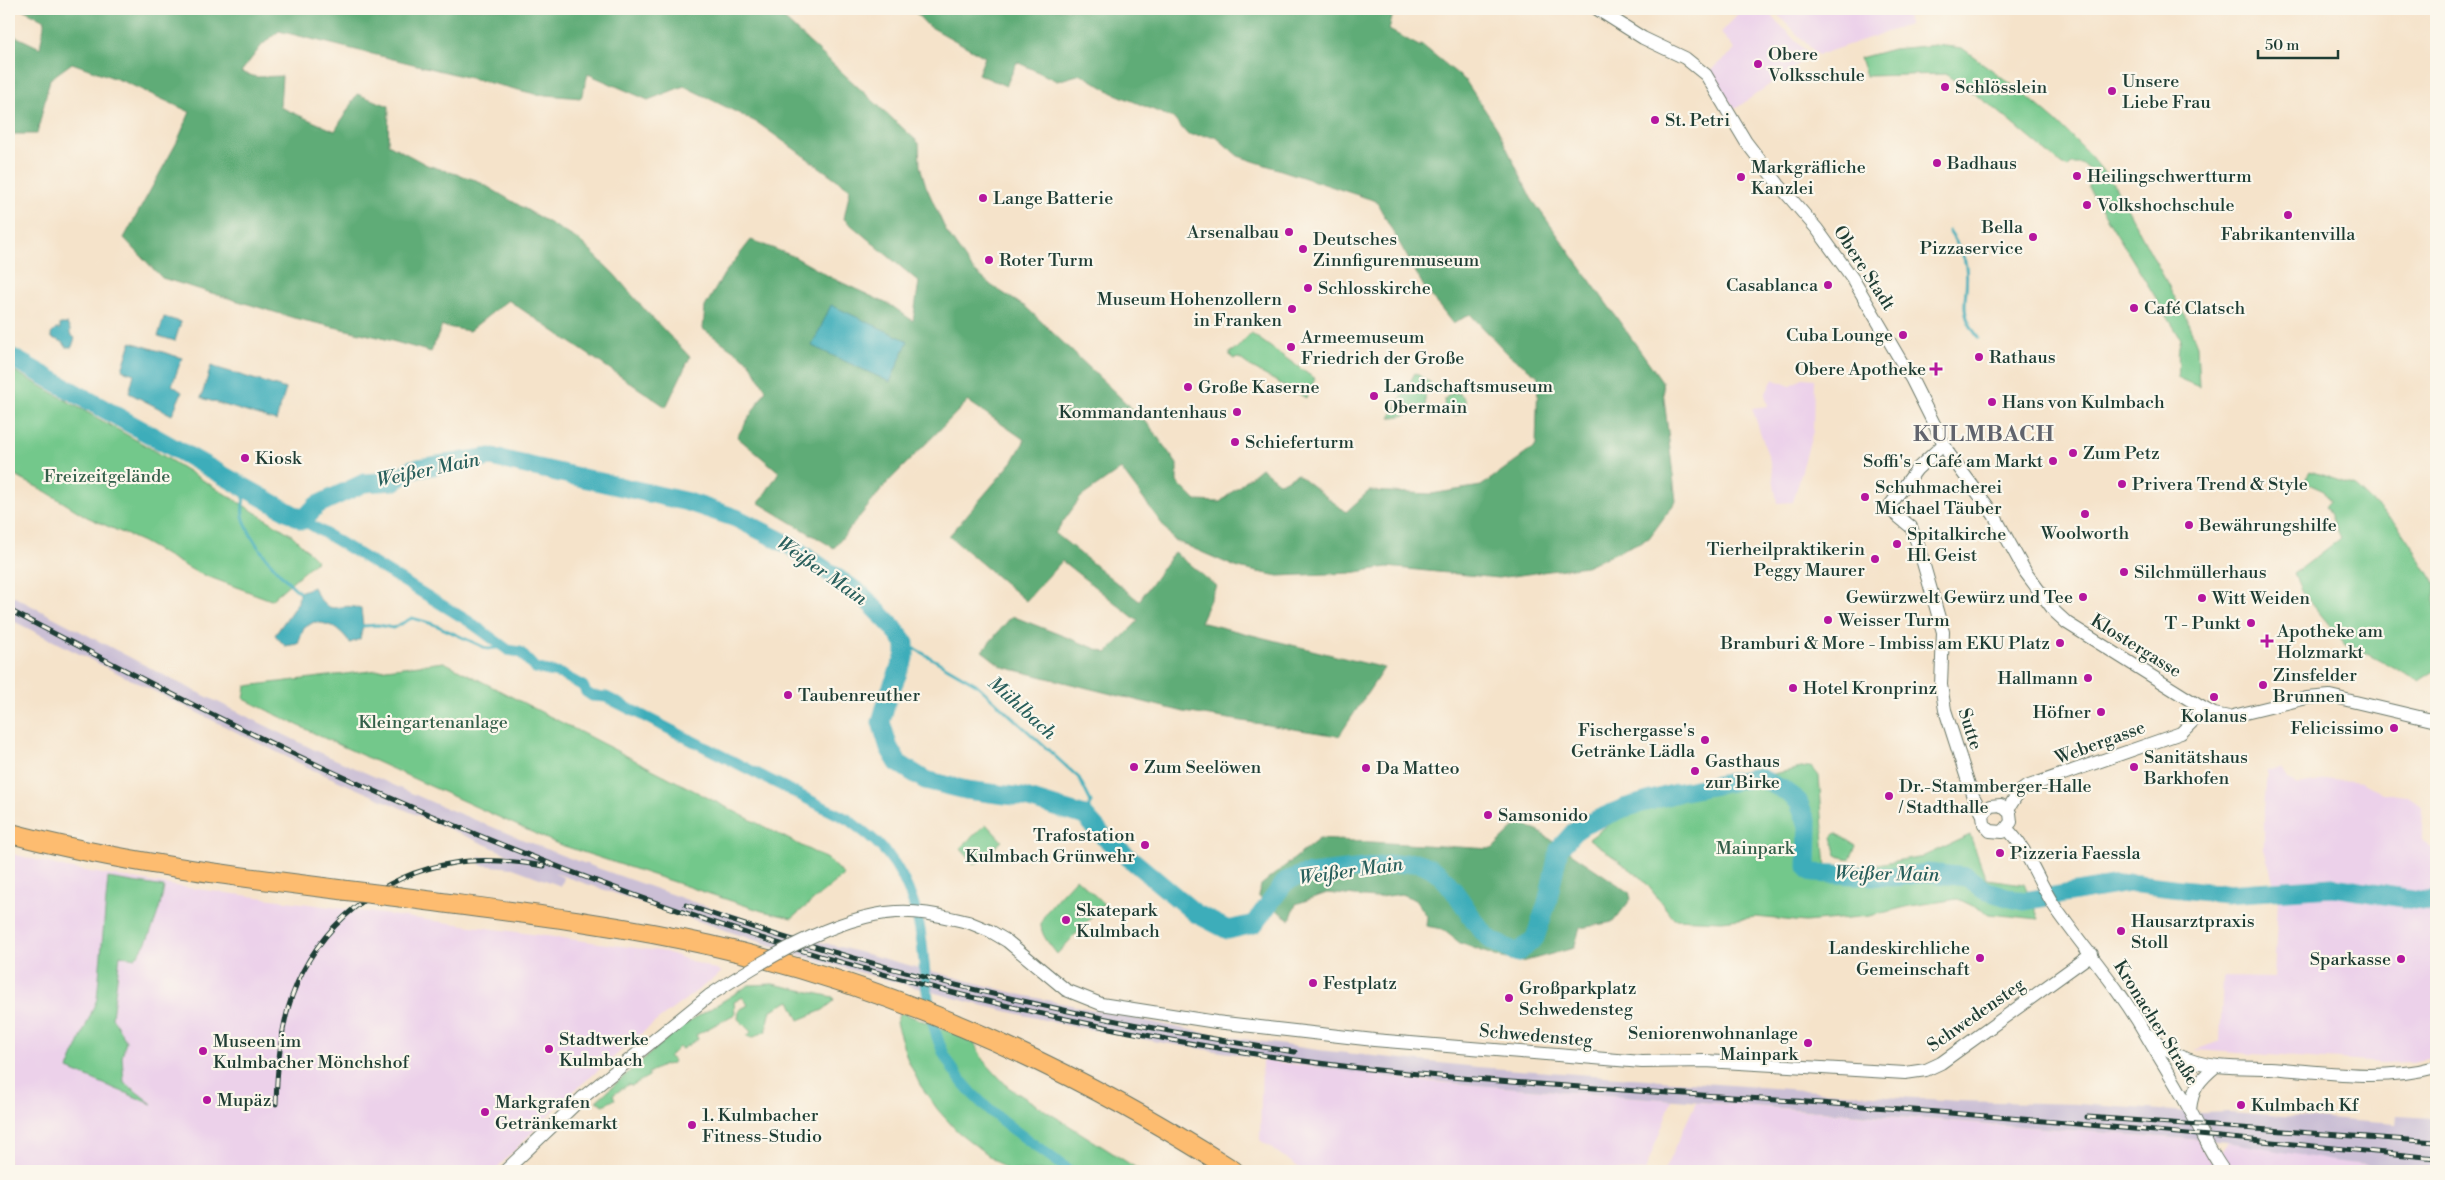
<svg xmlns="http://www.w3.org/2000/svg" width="2445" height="1180" viewBox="0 0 2445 1180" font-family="'Libre Bodoni',serif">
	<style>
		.built { fill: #ecd1ea }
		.industrial { fill: #cbbfd5 }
		.green { fill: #73c88b; stroke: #498260 }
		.forest { fill: #5eac77; stroke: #3e7456 }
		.water { fill: #3dadba; stroke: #2e7577 }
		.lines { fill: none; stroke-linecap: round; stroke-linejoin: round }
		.stream { stroke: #3dadba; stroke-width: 3 }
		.canal { stroke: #3dadba; stroke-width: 11 }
		.river { stroke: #3dadba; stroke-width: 19 }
		.minor-casing { stroke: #6a7768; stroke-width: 14 }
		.highway-casing { stroke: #6a7768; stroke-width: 21 }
		.minor { stroke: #fff; stroke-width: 12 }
		.highway { stroke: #fdbc6f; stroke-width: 19 }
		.rail-casing { stroke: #1f3d34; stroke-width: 5 }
		.rail { stroke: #fbf7ec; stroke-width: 3; stroke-dasharray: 9; stroke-linecap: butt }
		.minor-bridge-casing { stroke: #6a7768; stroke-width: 14; stroke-linecap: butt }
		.highway-bridge-casing { stroke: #6a7768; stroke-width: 21; stroke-linecap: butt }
		.minor-bridge { stroke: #fff; stroke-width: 12 }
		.highway-bridge { stroke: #fdbc6f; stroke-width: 19 }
		.poi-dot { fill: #b5179e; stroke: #fbf7ec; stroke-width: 2 }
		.labels { text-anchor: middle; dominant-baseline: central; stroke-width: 4.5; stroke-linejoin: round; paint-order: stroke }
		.poi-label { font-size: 18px; fill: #1f3d34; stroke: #fbf7ec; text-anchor: start }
		.street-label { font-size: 18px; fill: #1f3d34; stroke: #fbf7ec }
		.park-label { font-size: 18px; fill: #34604a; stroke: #fbf7ec }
		.water-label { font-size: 19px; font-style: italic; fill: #285f5c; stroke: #fbf7ec }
		.district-label { font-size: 22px; font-weight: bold; letter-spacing: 1px; fill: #61646d; stroke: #fbf7ec }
	</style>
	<rect width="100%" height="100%" fill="#fbf7ec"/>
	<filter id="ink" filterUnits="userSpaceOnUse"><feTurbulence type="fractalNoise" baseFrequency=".02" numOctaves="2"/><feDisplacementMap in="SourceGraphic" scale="10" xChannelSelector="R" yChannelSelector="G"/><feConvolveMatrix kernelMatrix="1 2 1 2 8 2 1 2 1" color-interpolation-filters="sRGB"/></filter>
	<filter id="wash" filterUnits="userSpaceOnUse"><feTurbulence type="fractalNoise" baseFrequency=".0096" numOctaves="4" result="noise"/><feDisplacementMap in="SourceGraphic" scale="20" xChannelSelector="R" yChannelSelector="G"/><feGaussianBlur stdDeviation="1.12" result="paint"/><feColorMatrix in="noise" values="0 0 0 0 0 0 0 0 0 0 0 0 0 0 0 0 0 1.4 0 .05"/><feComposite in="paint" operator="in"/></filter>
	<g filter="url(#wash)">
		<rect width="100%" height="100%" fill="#f5e3ca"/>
		<!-- built -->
		<g class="built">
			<polygon points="1742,9 1765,9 1810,56 1735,109 1709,72 1735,50 1721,33"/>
			<polygon points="1772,9 1907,9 1908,25 1818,55"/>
			<polygon points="1802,378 1814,379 1813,431 1793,502 1777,503 1771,464 1752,408 1768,406 1765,395 1773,379 1790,386"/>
			<polygon points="2282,769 2288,779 2297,785 2333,779 2362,782 2383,793 2407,796 2422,807 2422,839 2430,847 2436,848 2436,1057 2412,1062 2384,1063 2195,1050 2220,1041 2223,977 2274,978 2278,899 2264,849 2264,811 2267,770"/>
			<polygon points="9,853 67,868 182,887 666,952 722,972 654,1023 569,1095 494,1171 9,1171"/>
			<polygon points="1262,1060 1421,1081 1672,1100 1645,1171 1304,1171 1260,1140"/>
			<polygon points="1696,1102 2198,1140 2217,1171 1664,1171"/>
			<polygon points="2228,1142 2374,1167 2412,1171 2233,1171 2220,1153"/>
		</g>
		<!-- industrial -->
		<polygon class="industrial" points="9,594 177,682 319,752 436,804 561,855 693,902 821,942 1022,995 1210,1034 1318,1050 1477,1067 1957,1101 2078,1104 2203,1113 2229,1112 2396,1124 2397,1116 2436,1118 2436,1171 2412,1171 2333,1161 2228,1142 1476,1085 1371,1075 1164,1043 1066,1025 976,1004 815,960 554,873 564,878 561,886 513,868 480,865 480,857 514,857 311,769 9,619"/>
		<!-- green -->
		<g class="green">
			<path d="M1936 45 1962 48 2022 92 2058 123 2089 154 2115 186 2187 320 2197 345 2199 387 2178 378C2180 366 2176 351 2181 339L2088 187 2091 171 2081 164H2071L2068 168 2061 164 1993 107 1945 74 1866 76 1860 58 1893 49Z"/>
			<polygon points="1251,333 1315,379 1306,398 1254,369 1239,358 1234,359 1230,356 1230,352 1236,349"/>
			<polygon points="9,368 152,449 292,535 317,560 271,600 196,572 143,542 87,517 45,491 9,473"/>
			<polygon points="1415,373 1431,383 1425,396 1426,411 1390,418"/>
			<circle cx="1455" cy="404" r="11"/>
			<polygon points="2310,471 2355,486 2399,527 2410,543 2436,585 2436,670 2419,681 2362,651 2346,645 2302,592 2294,574 2341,538 2326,506 2330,501 2324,491 2304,482"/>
			<polygon points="444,662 827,859 844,875 792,918 762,911 558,844 322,737 244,699 246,686"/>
			<polygon points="1811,766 1819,776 1826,869 1860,867 1924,856 1970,835 1986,879 2024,884 2039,919 1990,914 1958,899 1910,906 1870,916 1805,922 1756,917 1722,921 1674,919 1642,878 1589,839 1622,815 1661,802 1711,787"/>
			<polygon points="986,824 1002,841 975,865 960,848"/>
			<polygon points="1836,833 1856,846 1850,859 1837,856 1832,837"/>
			<path d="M108 878 164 887C161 907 149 944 135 958L120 955 112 1017 126 1041 122 1057 124 1082 152 1104 68 1069 97 999Z"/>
			<path d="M1076 878 1104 904 1057 954C1051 946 1042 937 1041 926 1040 913 1068 888 1076 878Z"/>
			<polygon points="773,984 833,997 834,1001 823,1010 799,1020 790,1001 771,1010 766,1031 752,1038 747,1036 751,1032 738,1019 739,1010 748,1005 743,997 734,1002 735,1014 696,1035 698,1039 682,1049 679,1047 669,1057 674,1061 672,1064 664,1065 648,1073 649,1076 631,1086 629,1084 613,1095 615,1099 604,1105 596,1101 679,1028 749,985"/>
			<polygon points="900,1012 974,1041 983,1060 1008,1087 1141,1171 1008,1171 957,1131 938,1110 920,1085 907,1058 896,1023"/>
		</g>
		<!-- forest -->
		<g class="forest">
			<polygon points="22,9 773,9 919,143 920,166 926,186 946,231 972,269 992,286 1027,308 1149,425 1177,464 1177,482 1196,501 1220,502 1261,468 1280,483 1297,474 1346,512 1369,491 1431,494 1481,486 1536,446 1538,376 1509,355 1470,314 1453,324 1424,287 1376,201 1238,156 1215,136 1188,135 1173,118 1113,93 1081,74 1057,81 1017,62 1006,86 978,74 985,57 927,25 912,9 1394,9 1389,30 1421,47 1421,44 1465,80 1497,128 1531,198 1662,381 1676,501 1649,538 1586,566 1498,578 1387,567 1351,573 1278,576 1238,568 1174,540 1121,469 1081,497 1055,533 1139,601 1174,552 1216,586 1200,622 1384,668 1339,736 1184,712 1003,667 982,651 1012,616 1107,653 1138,621 1062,561 1026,601 949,536 1013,461 1025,440 968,401 887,483 834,548 759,503 779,472 737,437 766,390 749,361 703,329 705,307 724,274 751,240 793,256 832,278 892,306 913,321 919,282 844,219 850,189 758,123 684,86 648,100 588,74 581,98 535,94 279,31 262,45 241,72 256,77 282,76 280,107 335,131 357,94 389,106 388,144 427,165 476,180 580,241 614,274 645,310 690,357 666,407 508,300 469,331 442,326 431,352 378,337 294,318 162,278 124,238 177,142 190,112 125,82 72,63 50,79 37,134 9,134 9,33 40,48 45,20"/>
			<polygon points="1520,822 1541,833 1629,892 1631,899 1613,922 1580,928 1574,948 1522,962 1498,957 1460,943 1442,929 1426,926 1427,916 1416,900 1401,894 1374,898 1327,893 1296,904 1290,920 1258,896 1261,885 1319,839 1492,849"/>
		</g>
		<!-- water -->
		<g class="water">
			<polygon points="831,305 908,341 890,382 812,346"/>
			<polygon points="164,317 181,322 175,341 158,336"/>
			<polygon points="60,324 67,324 70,329 70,334 75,338 72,347 66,347 63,342 52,338 51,334 56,329 60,329"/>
			<polygon points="131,342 182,358 172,385 182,392 172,415 129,393 134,374 122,370"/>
			<polygon points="211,366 286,389 276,421 201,398"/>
			<path d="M313 587C331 623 337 599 361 609L363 626 360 639 350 643C340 628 331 624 314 622L304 628 298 644 285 646 275 635 298 602 299 592Z"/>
		</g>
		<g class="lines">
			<!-- stream -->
			<g class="stream">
				<path d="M1949 231C1956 242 1964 253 1966 266 1970 298 1955 307 1978 337"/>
				<path d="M245 488C245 496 241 508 243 516 251 545 277 572 299 592"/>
				<polyline points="363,626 378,625 393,628 412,618 433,624 488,649 504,647"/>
				<polyline points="905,643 976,684 1079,778 1091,802 1085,816"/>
			</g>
			<!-- canal -->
			<path class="canal" d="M303 520 470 622 508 650 520 652 535 668 561 674 583 686 586 692 592 696 606 697 849 820C858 828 869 835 878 844 904 868 918 909 922 943 926 980 927 1019 944 1054 971 1107 1025 1136 1070 1171"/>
			<!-- river -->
			<path class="river" d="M9 356 303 520 317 505 364 483 395 481 412 469 491 457 688 502 736 518 789 545 862 595 892 626 905 643V656L889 694 881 722 889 748 898 763 925 780 966 790 1022 797 1085 816 1103 836 1195 913 1228 930 1254 924 1286 881 1302 875 1416 862C1451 869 1465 916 1490 939 1497 945 1510 949 1518 953L1535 938 1547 903 1559 849 1574 832 1584 825 1624 808 1680 792 1758 777 1782 789 1798 801 1808 825 1807 867 1813 873 1895 877 1927 873 1967 877 1984 890 2010 898 2024 901 2129 883 2225 894 2333 887 2430 902 2436 899"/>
		</g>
	</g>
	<g filter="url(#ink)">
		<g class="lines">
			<!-- minor casing -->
			<g class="minor-casing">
				<g id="minor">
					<polyline points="1597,9 1643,38 1685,58 1706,75 1746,142 1779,185 1817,229 1853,279 1912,380 1949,454 1994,515 2026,573 2055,612 2067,623 2201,707 2214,714 2229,717 2307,698 2330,696 2436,721"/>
					<polyline points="1944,444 1917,469 1888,508 1911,527 1918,545 1943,632 1941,685 1945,710 1972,794 1983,815 1984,824 1990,831 2003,832 2011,822 2010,813 2001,805 1990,806 1983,815"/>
					<polyline points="2008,809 2018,793 2026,787 2181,733 2195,719 2201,707"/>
					<path d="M2007 829C2029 850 2039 885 2057 910 2086 951 2120 989 2145 1033 2160 1059 2177 1085 2191 1112 2202 1132 2210 1153 2224 1171"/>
					<polyline points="968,922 990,931 1007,941 1066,990 1101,1004 1216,1022 1374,1040 1642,1062 1705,1061 1905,1073 1926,1070 1941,1063 2092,954"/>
					<path d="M2149 1035C2160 1045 2173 1055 2187 1059 2214 1069 2242 1067 2270 1068 2326 1072 2381 1082 2436 1067"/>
					<path d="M2190 1110C2192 1089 2199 1080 2216 1066"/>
					<polyline points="505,1171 582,1098 710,995"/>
				</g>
			</g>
			<!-- highway casing -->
			<g class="highway-casing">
				<g id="highway">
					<path d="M9 833C118 862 231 876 343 890"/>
					<path d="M400 897C503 911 607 922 709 945 896 987 1073 1068 1234 1171"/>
				</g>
			</g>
			<!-- minor -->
			<use href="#minor" class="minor"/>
			<!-- highway -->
			<use href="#highway" class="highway"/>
			<!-- rail casing -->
			<g class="rail-casing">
				<g id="rail">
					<path d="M9 610C121 668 233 727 348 779 578 883 819 966 1066 1019 1169 1041 1273 1059 1378 1070 1521 1085 1664 1092 1807 1102 2017 1117 2227 1137 2436 1158"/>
					<path d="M686 905C883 974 1089 1021 1295 1052"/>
					<path d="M276 1104C277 1068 280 1030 292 996 317 926 381 874 454 863 484 858 514 861 544 866"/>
					<polyline points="2087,1117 2436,1142"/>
				</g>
			</g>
			<!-- rail -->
			<use href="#rail" class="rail"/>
			<!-- minor-bridge casing -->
			<g class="minor-bridge-casing">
				<path id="minor-bridge" d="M710 995C760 962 835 916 896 912 920 910 945 917 968 922"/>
			</g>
			<!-- highway-bridge casing -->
			<g class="highway-bridge-casing">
				<polyline id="highway-bridge" points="343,890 400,897"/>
			</g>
			<!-- minor-bridge -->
			<use href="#minor-bridge" class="minor-bridge"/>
			<!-- highway-bridge -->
			<use href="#highway-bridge" class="highway-bridge"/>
		</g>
	</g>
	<!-- markers -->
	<g class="poi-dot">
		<circle cx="1758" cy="64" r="5"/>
		<circle cx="1945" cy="87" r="5"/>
		<circle cx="2112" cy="91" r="5"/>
		<circle cx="1655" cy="120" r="5"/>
		<circle cx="1937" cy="163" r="5"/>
		<circle cx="2077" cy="176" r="5"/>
		<circle cx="1741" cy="177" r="5"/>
		<circle cx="983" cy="198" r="5"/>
		<circle cx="2087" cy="205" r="5"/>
		<circle cx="2288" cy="215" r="5"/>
		<circle cx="1289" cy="232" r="5"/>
		<circle cx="2033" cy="237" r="5"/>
		<circle cx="1303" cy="249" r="5"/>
		<circle cx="989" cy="260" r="5"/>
		<circle cx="1828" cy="285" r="5"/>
		<circle cx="1308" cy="288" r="5"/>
		<circle cx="2134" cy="308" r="5"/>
		<circle cx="1292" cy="309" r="5"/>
		<circle cx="1903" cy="335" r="5"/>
		<circle cx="1291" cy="347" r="5"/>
		<circle cx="1979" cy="357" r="5"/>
		<path d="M1933.5 361.5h5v5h5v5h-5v5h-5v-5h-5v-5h5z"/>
		<circle cx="1188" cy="387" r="5"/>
		<circle cx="1374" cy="396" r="5"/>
		<circle cx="1992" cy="402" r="5"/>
		<circle cx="1237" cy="412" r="5"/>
		<circle cx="1235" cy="442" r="5"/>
		<circle cx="2073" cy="453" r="5"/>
		<circle cx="245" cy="458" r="5"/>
		<circle cx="2053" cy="461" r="5"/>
		<circle cx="2122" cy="484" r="5"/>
		<circle cx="1865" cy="497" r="5"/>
		<circle cx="2085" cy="514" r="5"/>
		<circle cx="2189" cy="525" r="5"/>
		<circle cx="1897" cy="544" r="5"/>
		<circle cx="1875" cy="559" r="5"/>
		<circle cx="2124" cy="572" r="5"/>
		<circle cx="2083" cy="597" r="5"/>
		<circle cx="2202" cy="598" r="5"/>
		<circle cx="1828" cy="620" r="5"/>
		<circle cx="2251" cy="623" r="5"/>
		<path d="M2264.5 633.5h5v5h5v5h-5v5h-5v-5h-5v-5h5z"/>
		<circle cx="2060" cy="643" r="5"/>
		<circle cx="2088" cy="678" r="5"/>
		<circle cx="2263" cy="685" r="5"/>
		<circle cx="1793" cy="688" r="5"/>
		<circle cx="788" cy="695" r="5"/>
		<circle cx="2214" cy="697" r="5"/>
		<circle cx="2101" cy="712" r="5"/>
		<circle cx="2394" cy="728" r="5"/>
		<circle cx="1705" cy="740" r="5"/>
		<circle cx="1134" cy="767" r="5"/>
		<circle cx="2134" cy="767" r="5"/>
		<circle cx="1366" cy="768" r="5"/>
		<circle cx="1695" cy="771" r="5"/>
		<circle cx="1889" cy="796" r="5"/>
		<circle cx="1488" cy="815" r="5"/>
		<circle cx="1145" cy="845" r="5"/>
		<circle cx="2000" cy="853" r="5"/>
		<circle cx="1066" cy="920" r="5"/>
		<circle cx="2121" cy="931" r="5"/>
		<circle cx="1980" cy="958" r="5"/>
		<circle cx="2401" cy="959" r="5"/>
		<circle cx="1313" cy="983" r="5"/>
		<circle cx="1509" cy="998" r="5"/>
		<circle cx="1808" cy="1043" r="5"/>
		<circle cx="549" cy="1049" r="5"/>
		<circle cx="203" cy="1051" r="5"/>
		<circle cx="207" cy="1100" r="5"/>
		<circle cx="2241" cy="1105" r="5"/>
		<circle cx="485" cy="1112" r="5"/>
		<circle cx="692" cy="1125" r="5"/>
	</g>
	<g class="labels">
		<!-- poi labels -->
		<g class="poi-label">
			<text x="1768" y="54">Obere<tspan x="1768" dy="21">Volksschule</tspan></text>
			<text x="2122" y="81">Unsere<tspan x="2122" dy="21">Liebe Frau</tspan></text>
			<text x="1955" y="87">Schlösslein</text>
			<text x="1665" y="120">St. Petri</text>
			<text x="1947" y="163">Badhaus</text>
			<text x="1751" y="167">Markgräfliche<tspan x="1751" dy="21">Kanzlei</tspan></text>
			<text x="2087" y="176">Heilingschwertturm</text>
			<text x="993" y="198">Lange Batterie</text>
			<text x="2097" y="205">Volkshochschule</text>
			<text x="2023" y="227" text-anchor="end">Bella<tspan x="2023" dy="21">Pizzaservice</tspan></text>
			<text x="1279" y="232" text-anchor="end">Arsenalbau</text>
			<text x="2288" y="234" text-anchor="middle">Fabrikantenvilla</text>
			<text x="1313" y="239">Deutsches<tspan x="1313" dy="21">Zinnfigurenmuseum</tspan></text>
			<text x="999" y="260">Roter Turm</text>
			<text x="1818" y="285" text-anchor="end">Casablanca</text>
			<text x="1318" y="288">Schlosskirche</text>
			<text x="1282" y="299" text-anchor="end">Museum Hohenzollern<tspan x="1282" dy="21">in Franken</tspan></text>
			<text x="2144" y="308">Café Clatsch</text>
			<text x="1893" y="335" text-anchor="end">Cuba Lounge</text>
			<text x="1301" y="337">Armeemuseum<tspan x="1301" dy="21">Friedrich der Große</tspan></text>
			<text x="1989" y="357">Rathaus</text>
			<text x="1926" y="369" text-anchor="end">Obere Apotheke</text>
			<text x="1384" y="386">Landschaftsmuseum<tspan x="1384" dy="21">Obermain</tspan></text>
			<text x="1198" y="387">Große Kaserne</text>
			<text x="2002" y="402">Hans von Kulmbach</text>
			<text x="1227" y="412" text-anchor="end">Kommandantenhaus</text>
			<text x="1245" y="442">Schieferturm</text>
			<text x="2083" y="453">Zum Petz</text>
			<text x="255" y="458">Kiosk</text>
			<text x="2043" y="461" text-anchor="end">Soffi's - Café am Markt</text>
			<text x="2132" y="484">Privera Trend &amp; Style</text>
			<text x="1875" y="487">Schuhmacherei<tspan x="1875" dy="21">Michael Täuber</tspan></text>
			<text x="2199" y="525">Bewährungshilfe</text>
			<text x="2085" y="533" text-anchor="middle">Woolworth</text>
			<text x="1907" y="534">Spitalkirche<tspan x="1907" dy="21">Hl. Geist</tspan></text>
			<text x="1865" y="549" text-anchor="end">Tierheilpraktikerin<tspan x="1865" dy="21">Peggy Maurer</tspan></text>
			<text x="2134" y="572">Silchmüllerhaus</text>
			<text x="2073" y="597" text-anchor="end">Gewürzwelt Gewürz und Tee</text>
			<text x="2212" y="598">Witt Weiden</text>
			<text x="1838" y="620">Weisser Turm</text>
			<text x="2241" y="623" text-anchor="end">T - Punkt</text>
			<text x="2277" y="631">Apotheke am<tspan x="2277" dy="21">Holzmarkt</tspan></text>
			<text x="2050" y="643" text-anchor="end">Bramburi &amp; More - Imbiss am EKU Platz</text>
			<text x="2273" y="675">Zinsfelder<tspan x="2273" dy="21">Brunnen</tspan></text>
			<text x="2078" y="678" text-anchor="end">Hallmann</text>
			<text x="1803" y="688">Hotel Kronprinz</text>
			<text x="798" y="695">Taubenreuther</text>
			<text x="2091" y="712" text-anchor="end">Höfner</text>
			<text x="2214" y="716" text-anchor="middle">Kolanus</text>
			<text x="2384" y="728" text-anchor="end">Felicissimo</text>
			<text x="1695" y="730" text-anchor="end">Fischergasse's<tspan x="1695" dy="21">Getränke Lädla</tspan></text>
			<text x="2144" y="757">Sanitätshaus<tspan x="2144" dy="21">Barkhofen</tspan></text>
			<text x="1705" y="761">Gasthaus<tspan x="1705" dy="21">zur Birke</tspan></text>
			<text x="1144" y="767">Zum Seelöwen</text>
			<text x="1376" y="768">Da Matteo</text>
			<text x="1899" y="786">Dr.-Stammberger-Halle<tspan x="1899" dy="21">/ Stadthalle</tspan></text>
			<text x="1498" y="815">Samsonido</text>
			<text x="1135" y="835" text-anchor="end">Trafostation<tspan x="1135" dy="21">Kulmbach Grünwehr</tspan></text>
			<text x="2010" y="853">Pizzeria Faessla</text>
			<text x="1076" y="910">Skatepark<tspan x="1076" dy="21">Kulmbach</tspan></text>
			<text x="2131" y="921">Hausarztpraxis<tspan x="2131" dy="21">Stoll</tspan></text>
			<text x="1970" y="948" text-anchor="end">Landeskirchliche<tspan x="1970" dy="21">Gemeinschaft</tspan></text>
			<text x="2391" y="959" text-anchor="end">Sparkasse</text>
			<text x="1323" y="983">Festplatz</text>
			<text x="1519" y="988">Großparkplatz<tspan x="1519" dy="21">Schwedensteg</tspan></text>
			<text x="1798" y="1033" text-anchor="end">Seniorenwohnanlage<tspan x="1798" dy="21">Mainpark</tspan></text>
			<text x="559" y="1039">Stadtwerke<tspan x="559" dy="21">Kulmbach</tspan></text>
			<text x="213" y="1041">Museen im<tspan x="213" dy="21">Kulmbacher Mönchshof</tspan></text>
			<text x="217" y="1100">Mupäz</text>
			<text x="495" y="1102">Markgrafen<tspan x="495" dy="21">Getränkemarkt</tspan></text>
			<text x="2251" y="1105">Kulmbach Kf</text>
			<text x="702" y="1115">1. Kulmbacher<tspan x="702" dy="21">Fitness-Studio</tspan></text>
		</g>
		<!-- street labels -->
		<g class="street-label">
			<text transform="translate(1864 268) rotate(57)">Obere Stadt</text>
			<text transform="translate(2136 646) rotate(32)">Klostergasse</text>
			<text transform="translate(1970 729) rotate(72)">Sutte</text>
			<text transform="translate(2100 743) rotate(-20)">Webergasse</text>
			<text transform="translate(1976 1015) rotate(-35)">Schwedensteg</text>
			<text transform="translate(2156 1023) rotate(58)">Kronacher Straße</text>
			<text transform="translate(1536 1036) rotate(5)">Schwedensteg</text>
		</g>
		<!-- park labels -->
		<g class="park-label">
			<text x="107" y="476">Freizeitgelände</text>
			<text x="433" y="722">Kleingartenanlage</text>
			<text x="1755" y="848">Mainpark</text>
		</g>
		<!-- water labels -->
		<g class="water-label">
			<text transform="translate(428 470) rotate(-12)">Weißer Main</text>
			<text transform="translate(822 571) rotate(35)">Weißer Main</text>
			<text transform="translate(1022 708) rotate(42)">Mühlbach</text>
			<text transform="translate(1351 871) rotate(-8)">Weißer Main</text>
			<text transform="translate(1887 874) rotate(1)">Weißer Main</text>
		</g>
		<!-- district labels -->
		<g class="district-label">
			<text x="1984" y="434">KULMBACH</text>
		</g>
	</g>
	<!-- margin -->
	<rect width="2445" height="1180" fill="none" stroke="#fbf7ec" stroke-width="30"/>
	<!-- scale -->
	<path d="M2258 50v8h80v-8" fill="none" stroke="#1f3d34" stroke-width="2.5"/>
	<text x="2265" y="50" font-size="15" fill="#1f3d34" stroke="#fbf7ec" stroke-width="4" paint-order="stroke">50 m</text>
</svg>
